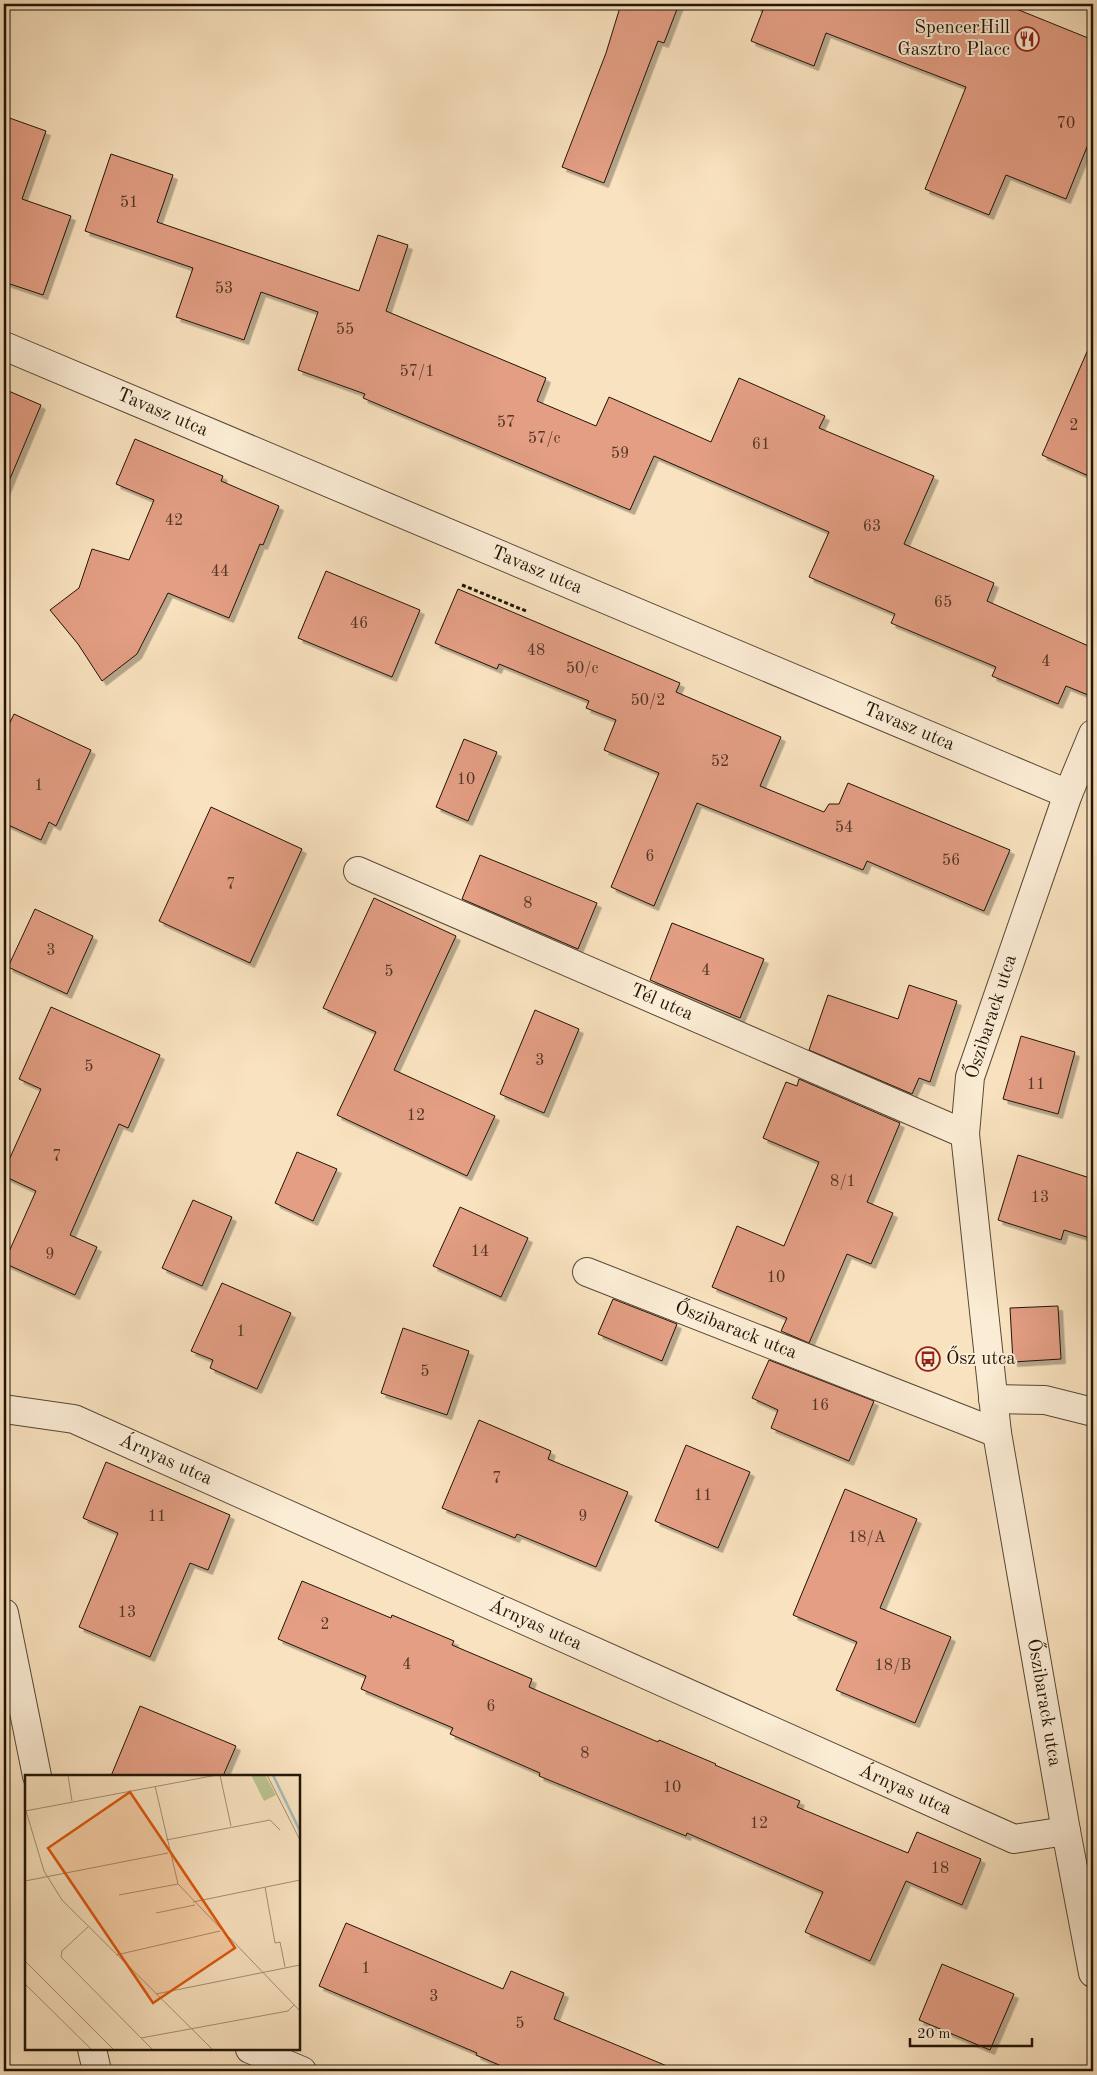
<svg xmlns="http://www.w3.org/2000/svg" width="1097" height="2075" viewBox="0 0 1097 2075" font-family="'Old Standard TT',serif">
	<style>
		.building { fill: #e39e84; stroke: #211406; filter: url(#shadow) }
		.lines { fill: none; stroke-linecap: round; stroke-linejoin: round }
		.minor-casing { stroke: #574834; stroke-width: 30 }
		.path { stroke: #211406; stroke-width: 3; stroke-dasharray: 4 2.5; stroke-linecap: butt }
		.minor { stroke: #fbecd5; stroke-width: 28 }
		.labels { text-anchor: middle; dominant-baseline: central; stroke-width: 4; stroke-linejoin: round; paint-order: stroke }
		.number-label { font-size: 16px; fill: #523626 }
		.poi-label { font-size: 19px; fill: #211406; stroke: #fbecd5; text-anchor: end }
		.street-label { font-size: 19px; fill: #211406; stroke: #fbecd5 }
		.inset-river { fill: none; stroke: #a0bcba; stroke-width: 2.5 }
		.inset-road { fill: none; stroke: #a39075; stroke-width: 1 }
		.view { fill: #de560c; fill-opacity: 0.15; stroke: #de560c; stroke-width: 2.5 }
		.inset-edge { fill: none; stroke: #211406; stroke-width: 2.5 }
	</style>
	<defs>
		<filter id="shadow"><feDropShadow dx="4.5" dy="4.5" stdDeviation="0" flood-color="#0004"/></filter>
	</defs>
	<rect width="100%" height="100%" fill="#f9e2bf"/>
	<filter id="stains"><feTurbulence type="fractalNoise" baseFrequency=".004" numOctaves="4"/><feColorMatrix values="0 0 0 0 .2 0 0 0 0 .09 0 0 0 0 .02 0 0 0 .5 -.17"/></filter>
	<radialGradient id="worn" r=".72"><stop offset=".6" stop-color="#630" stop-opacity="0"/><stop offset="1" stop-color="#630" stop-opacity=".3"/></radialGradient>
	<!-- building -->
	<g class="building">
		<polygon points="621,4 679,4 664,43 658,41 604,183 562,167 606,53"/>
		<polygon points="756,4 1004,4 1093,40 1093,132 1066,199 1006,175 989,215 925,189 966,87 826,33 814,66 751,41 763,10 756,7"/>
		<polygon points="4,116 46,131 22,199 71,216 43,295 4,282"/>
		<polygon points="111,154 173,175 157,222 359,291 378,235 408,245 386,311 546,378 537,401 596,426 609,397 711,442 739,378 825,416 819,428 934,476 904,544 994,583 987,601 1093,648 1093,697 1066,686 1058,704 992,676 996,667 891,623 895,614 809,577 829,532 654,456 630,510 363,398 365,394 298,370 318,312 261,292 244,340 176,317 193,268 85,231"/>
		<polygon points="1093,338 1093,478 1042,455"/>
		<polygon points="4,389 41,405 4,493"/>
		<polygon points="135,439 223,476 221,481 279,506 263,545 260,544 229,618 168,593 137,654 102,681 78,644 50,610 79,588 92,549 129,560 154,500 116,484"/>
		<polygon points="326,571 420,610 392,677 298,638"/>
		<polygon points="458,589 680,683 676,692 781,737 760,786 824,812 829,804 839,804 848,783 1010,850 984,911 867,861 863,870 697,803 654,906 611,887 659,773 604,750 616,720 586,708 589,701 499,664 497,669 435,643"/>
		<polygon points="14,714 91,750 56,826 49,822 41,840 4,823 4,735"/>
		<polygon points="464,739 497,752 468,821 436,807"/>
		<polygon points="211,807 302,849 250,963 159,921"/>
		<polygon points="480,855 597,903 578,949 462,899"/>
		<polygon points="374,898 456,936 394,1070 495,1116 467,1176 337,1115 376,1032 323,1008"/>
		<polygon points="35,909 93,936 67,994 8,967"/>
		<polygon points="672,923 764,959 740,1018 650,980"/>
		<polygon points="909,985 957,1001 930,1082 919,1078 912,1094 809,1050 828,995 898,1019"/>
		<polygon points="51,1007 160,1055 128,1128 119,1124 70,1235 97,1247 75,1295 4,1263 36,1191 4,1176 4,1171 41,1089 19,1079"/>
		<polygon points="535,1010 579,1029 544,1113 500,1094"/>
		<polygon points="1021,1036 1075,1052 1058,1114 1003,1099"/>
		<polygon points="799,1079 900,1123 867,1202 893,1213 871,1264 847,1254 809,1343 781,1331 787,1318 712,1287 737,1226 784,1246 819,1162 763,1138 786,1082 797,1086"/>
		<polygon points="297,1152 337,1169 313,1221 275,1203"/>
		<polygon points="1018,1155 1093,1179 1093,1239 1064,1230 1061,1240 998,1220"/>
		<polygon points="193,1200 232,1217 202,1286 162,1268"/>
		<polygon points="460,1207 528,1238 501,1297 433,1266"/>
		<polygon points="222,1283 291,1313 257,1389 210,1368 213,1360 191,1351"/>
		<polygon points="613,1299 677,1324 662,1361 598,1334"/>
		<polygon points="1058,1306 1061,1359 1013,1362 1010,1308"/>
		<polygon points="403,1328 469,1351 447,1415 381,1393"/>
		<polygon points="769,1360 874,1401 849,1461 771,1428 778,1410 752,1398"/>
		<polygon points="479,1420 551,1451 548,1459 628,1492 596,1567 517,1534 515,1538 442,1508"/>
		<polygon points="686,1445 750,1472 718,1548 655,1521"/>
		<polygon points="106,1462 230,1515 208,1570 190,1563 150,1657 79,1627 118,1533 83,1518"/>
		<polygon points="845,1489 917,1519 880,1608 951,1637 915,1723 836,1690 857,1642 793,1615"/>
		<polygon points="302,1581 391,1618 392,1615 454,1641 452,1645 532,1679 529,1687 658,1742 659,1740 716,1764 715,1765 800,1801 797,1807 908,1853 917,1832 981,1859 962,1905 906,1881 870,1961 805,1932 823,1892 687,1833 686,1836 539,1776 540,1773 450,1734 453,1728 361,1689 366,1676 278,1639"/>
		<polygon points="140,1706 236,1746 223,1776 111,1776"/>
		<polygon points="346,1923 503,1989 511,1971 564,1993 554,2019 679,2071 513,2071 476,2055 477,2053 319,1986"/>
		<polygon points="942,1964 1014,1994 990,2050 919,2020"/>
	</g>
	<g class="lines">
		<!-- minor casing -->
		<g class="minor-casing">
			<g id="minor">
				<path id="s1" d="M4 346 1068 794"/>
				<path id="s2" d="M1093 734 1068 794 970 1077 965 1134 997 1433 1066 1831 1093 1973"/>
				<path id="s3" d="M358 871 965 1134"/>
				<path id="s4" d="M587 1272 997 1433"/>
				<polyline points="993,1399 1045,1400 1093,1412"/>
				<path id="s5" d="M4 1409 74 1419 1014 1839 1066 1831"/>
				<polyline points="4,1613 37,1776"/>
				<polyline points="92,2049 97,2071"/>
				<polyline points="250,2049 302,2071"/>
			</g>
		</g>
		<!-- path -->
		<polyline class="path" points="462,585 526,611"/>
		<!-- minor -->
		<use href="#minor" class="minor"/>
	</g>
	<!-- icons -->
	<defs>
		<g id="restaurant-ring" transform="scale(1.25)"><circle r="9.5" fill="#fbecd5" stroke="#8f2418" stroke-width="1.5"/><path d="M-5-6h1v4h1v-4h1v4h1v-4h1v5L-1.5 .5V6h-2V.5L-5-1ZM5-6V6H3V1.5H1.5Q1.5-4 5-6Z" fill="#8f2418"/></g>
		<g id="bus-ring" transform="scale(1.25)"><circle r="9.5" fill="#fbecd5" stroke="#8f2418" stroke-width="1.5"/><path d="M-5-6H5V4H4V6H2V4H-2V6H-4V4H-5ZM-3.5-4V0h7V-4ZM-3.5 1.2v1.5H-2V1.2ZM2 1.2v1.5H3.5V1.2Z" fill="#8f2418"/></g>
	</defs>
	<g fill-rule="evenodd">
		<use href="#restaurant-ring" x="1027" y="39"/>
		<use href="#bus-ring" x="928" y="1359"/>
	</g>
	<g class="labels">
		<!-- number labels -->
		<g class="number-label">
			<text x="1066" y="124">70</text>
			<text x="129" y="203">51</text>
			<text x="224" y="289">53</text>
			<text x="345" y="330">55</text>
			<text x="417" y="372">57/1</text>
			<text x="506" y="423">57</text>
			<text x="1074" y="426">2</text>
			<text x="544" y="439">57/c</text>
			<text x="761" y="445">61</text>
			<text x="620" y="454">59</text>
			<text x="174" y="521">42</text>
			<text x="872" y="527">63</text>
			<text x="220" y="572">44</text>
			<text x="943" y="603">65</text>
			<text x="359" y="624">46</text>
			<text x="536" y="651">48</text>
			<text x="1046" y="662">4</text>
			<text x="582" y="669">50/c</text>
			<text x="648" y="701">50/2</text>
			<text x="720" y="762">52</text>
			<text x="466" y="780">10</text>
			<text x="39" y="786">1</text>
			<text x="844" y="828">54</text>
			<text x="650" y="857">6</text>
			<text x="951" y="861">56</text>
			<text x="231" y="885">7</text>
			<text x="528" y="904">8</text>
			<text x="51" y="951">3</text>
			<text x="706" y="971">4</text>
			<text x="389" y="972">5</text>
			<text x="540" y="1061">3</text>
			<text x="89" y="1067">5</text>
			<text x="1036" y="1085">11</text>
			<text x="416" y="1116">12</text>
			<text x="57" y="1157">7</text>
			<text x="843" y="1182">8/1</text>
			<text x="1040" y="1198">13</text>
			<text x="480" y="1252">14</text>
			<text x="50" y="1255">9</text>
			<text x="776" y="1278">10</text>
			<text x="241" y="1332">1</text>
			<text x="425" y="1372">5</text>
			<text x="820" y="1406">16</text>
			<text x="497" y="1479">7</text>
			<text x="703" y="1496">11</text>
			<text x="157" y="1517">11</text>
			<text x="583" y="1517">9</text>
			<text x="867" y="1538">18/A</text>
			<text x="127" y="1613">13</text>
			<text x="325" y="1625">2</text>
			<text x="407" y="1665">4</text>
			<text x="893" y="1666">18/B</text>
			<text x="491" y="1707">6</text>
			<text x="585" y="1754">8</text>
			<text x="672" y="1788">10</text>
			<text x="759" y="1824">12</text>
			<text x="940" y="1869">18</text>
			<text x="366" y="1969">1</text>
			<text x="434" y="1997">3</text>
			<text x="520" y="2024">5</text>
		</g>
		<!-- poi labels -->
		<g class="poi-label">
			<text x="1010" y="28">SpencerHill<tspan x="1010" dy="22">Gasztro Placc</tspan></text>
			<text x="946" y="1359" text-anchor="start">Ősz utca</text>
		</g>
		<!-- street labels -->
		<g class="street-label">
			<text stroke="none"><textPath href="#s1" startOffset="172">Tavasz utca</textPath></text>
			<text stroke="none"><textPath href="#s1" startOffset="578">Tavasz utca</textPath></text>
			<text stroke="none"><textPath href="#s1" startOffset="982">Tavasz utca</textPath></text>
			<text stroke="none"><textPath href="#s3" startOffset="331">Tél utca</textPath></text>
			<text transform="translate(992 1017) rotate(-72)">Őszibarack utca</text>
			<text stroke="none"><textPath href="#s4" startOffset="160">Őszibarack utca</textPath></text>
			<text stroke="none"><textPath href="#s5" startOffset="171">Árnyas utca</textPath></text>
			<text stroke="none"><textPath href="#s5" startOffset="576">Árnyas utca</textPath></text>
			<text stroke="none"><textPath href="#s2" startOffset="996">Őszibarack utca</textPath></text>
			<text stroke="none"><textPath href="#s5" startOffset="981">Árnyas utca</textPath></text>
		</g>
	</g>
	<!-- overview -->
	<g transform="translate(25 1775)">
		<rect width="275" height="275" fill="#f9e2bf"/>
		<path d="M226 0H240L251 20 239 26Z" fill="#bcc392"/>
		<path class="inset-river" d="M248 0 275 56"/>
		<path class="inset-road" d="M43 0 47 26M195 0 206 51M242 0 275 65M130 11 153 109 275 236M0 36 192 0M1 36 19 96 37 125 188 275M141 65 245 45 255 55M0 106 143 78M240 112 250 168 255 167 260 192M94 120 153 109M168 127 275 105M131 138 170 130M63 152 37 176 36 182 128 275M91 180 195 156M0 186 89 275M0 209 67 275M131 219 275 190M116 263 263 236 269 230"/>
		<path class="view" d="M105 17 210 173 128 228 23 73Z"/>
		<rect width="275" height="275" class="inset-edge"/>
	</g>
	<!-- margin -->
	<rect width="1097" height="2075" fill="none" stroke="#f9e2bf" stroke-width="20"/>
	<rect x="5" y="5" width="1087" height="2065" fill="none" stroke="#211406" stroke-width="2.5"/>
	<rect x="10" y="10" width="1077" height="2055" fill="none" stroke="#211406"/>
	<!-- scale -->
	<path d="M910 2038v8h122v-8" fill="none" stroke="#211406" stroke-width="2.5"/>
	<text x="917" y="2038" font-size="15" fill="#211406" stroke="#fbecd5" stroke-width="4" paint-order="stroke">20 m</text>
	<rect width="100%" height="100%" filter="url(#stains)"/>
	<rect width="100%" height="100%" fill="url(#worn)"/>
</svg>
